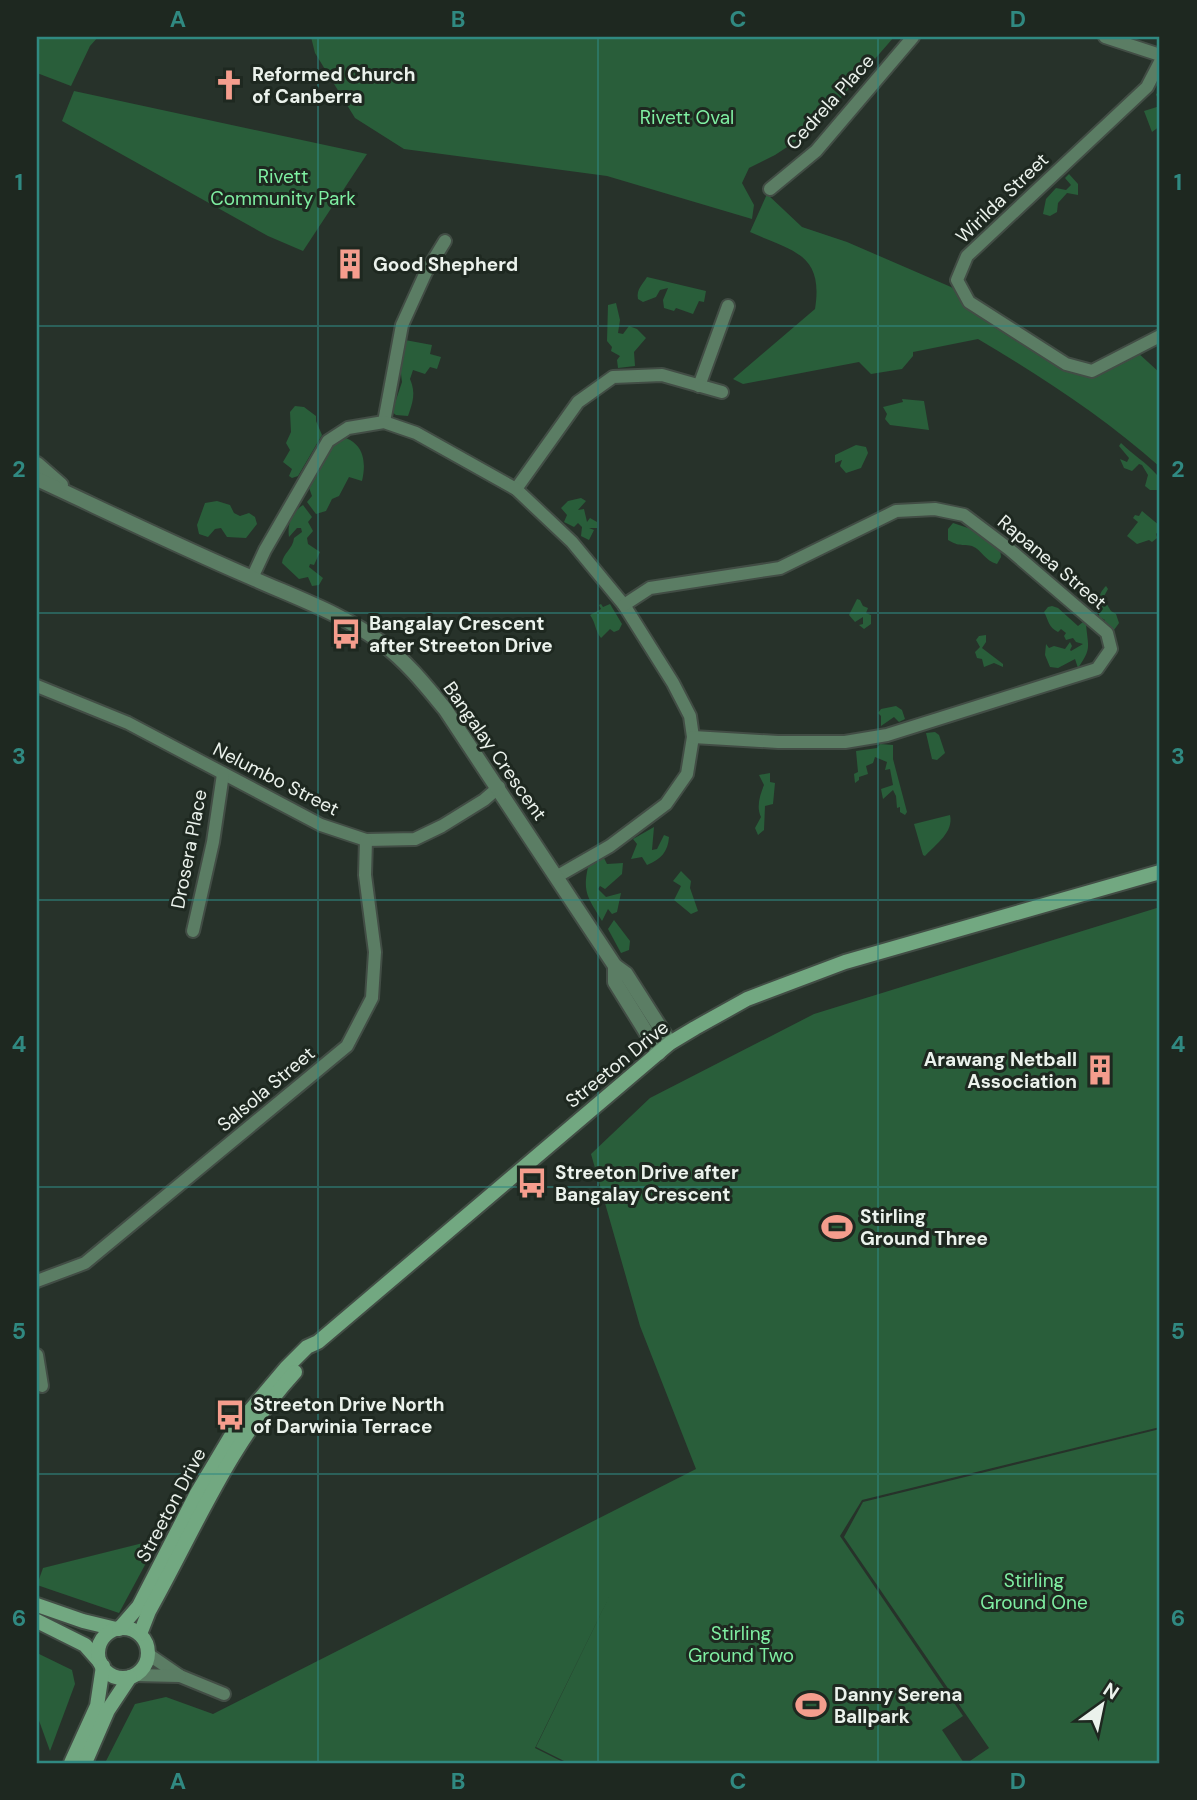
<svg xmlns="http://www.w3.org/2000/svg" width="1197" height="1800" viewBox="0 0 1197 1800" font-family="'DM Sans',sans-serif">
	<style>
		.green { fill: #295e3a }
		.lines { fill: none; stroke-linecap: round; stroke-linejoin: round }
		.minor-casing { stroke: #424d45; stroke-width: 16 }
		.tertiary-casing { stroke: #424d45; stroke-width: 18 }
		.secondary-casing { stroke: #424d45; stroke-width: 18 }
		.minor { stroke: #5b7d64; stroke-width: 12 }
		.tertiary { stroke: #5b7d64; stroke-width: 14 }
		.secondary { stroke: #72a881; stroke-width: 14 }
		.grid { fill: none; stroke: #308981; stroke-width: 2; stroke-opacity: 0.55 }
		.labels { text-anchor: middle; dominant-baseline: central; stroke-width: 6; stroke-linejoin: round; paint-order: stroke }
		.poi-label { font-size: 19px; font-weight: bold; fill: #ebf2ec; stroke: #1e2820; text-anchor: start }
		.street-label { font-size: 19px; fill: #ebf2ec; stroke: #1e2820 }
		.park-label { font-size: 19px; fill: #7fefa2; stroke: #1e2820 }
		.neatline { fill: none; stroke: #308981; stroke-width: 2.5 }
		.grid-label { font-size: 23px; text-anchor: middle; font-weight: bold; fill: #308981 }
	</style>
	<rect width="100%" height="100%" fill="#27322a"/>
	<!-- green -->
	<g class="green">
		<polygon points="37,37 98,37 90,46 71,86 37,73"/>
		<polygon points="311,37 894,37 813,130 775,155 749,168 742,183 754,205 752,219 607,176 404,149 355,118 315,53"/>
		<polygon points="74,91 367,154 303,251 268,236 62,121"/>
		<polygon points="1160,92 1160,126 1152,132 1144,111 1160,106 1156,94"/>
		<polygon points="1069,174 1078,184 1078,195 1067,193 1058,203 1057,212 1050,216 1043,214 1046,199 1056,188 1066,190 1071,185 1065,178"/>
		<path d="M767 194 802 227 847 242 951 287 1064 367 1092 375 1137 352 1160 373V467C1105 418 1042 377 978 339L913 352V356L902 369 871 374 859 362 743 384 733 379 815 309C824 253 792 251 750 232Z"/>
		<path d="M647 277 706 291 704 302 699 301 693 314 676 308 674 311 664 308 663 300 668 288 660 290 656 297 643 302 638 299C636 289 643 284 647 277Z"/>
		<polygon points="616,303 620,320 618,333 623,334 629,326 637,329 646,338 634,352 635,366 618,368 617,360 620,356 611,351 612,347 607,341 608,305"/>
		<path d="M405 340 432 345 430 354 441 357 437 369 430 367 425 374 413 370 410 379C416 393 413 402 408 416L396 415 392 412 402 382 399 357Z"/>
		<polygon points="902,399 924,401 929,430 890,425 885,419 887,414 883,407 903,402"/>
		<polygon points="295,406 304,407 316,416 316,421 322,435 298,476 292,478 289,476 292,469 283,462 290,450 286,443 291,432 290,412"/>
		<path d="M339 436C363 441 367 460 362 481L349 477 339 496 332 499 326 511 316 514 307 502 312 496 307 482 313 471 323 465 322 460Z"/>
		<path d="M1121 443C1133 455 1146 462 1157 475L1160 474V485L1157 490H1150L1145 486 1148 475 1142 465 1139 464 1132 471 1124 468 1120 459 1127 462 1129 458 1119 446Z"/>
		<polygon points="856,445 866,447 868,453 861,468 846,473 840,466 842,460 835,463 835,455"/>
		<polygon points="581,498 586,501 578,510 584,509 587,522 590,518 597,522 597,528 589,528 594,530 589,540 581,536 582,527 578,523 574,527 564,522 567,515 561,508 568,501"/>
		<polygon points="217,501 230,505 234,513 240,516 249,513 255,517 257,524 246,538 227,537 221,528 215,529 208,537 199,534 197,525 205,503"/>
		<path d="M303 505 312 517 308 522 313 531 307 538 308 544 320 552 314 565 310 564 309 567 323 578 319 585 312 586 308 577 299 579 282 563C283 553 293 549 294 538L302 532 301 528H297L289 537C287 524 292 512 303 505Z"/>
		<polygon points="1142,511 1160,526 1160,529 1156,534 1157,538 1152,542 1149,540 1137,544 1127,536 1138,522 1133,518 1135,515 1139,516"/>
		<path d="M953 523 977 531 1000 548 1001 557 997 564C985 561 982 550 972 546 961 543 962 548 948 540V529Z"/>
		<path d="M1106 586 1108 589 1103 598 1111 611 1116 614 1119 623 1114 630 1109 631 1103 626 1105 620 1099 617C1100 603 1096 596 1106 586Z"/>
		<polygon points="857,599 860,600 863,606 868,608 866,613 871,615 871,624 864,629 859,625 863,624 863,617 855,622 849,615"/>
		<path d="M601 604 603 607 610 604 622 624 619 630 614 632 610 629 601 638C595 631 596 623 590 615L601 609 599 605Z"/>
		<path d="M1052 606 1058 608 1078 626 1083 622 1086 624C1088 648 1092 648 1078 668L1075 659 1058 668 1050 667 1045 655 1046 644 1049 648 1054 646 1065 649 1070 642 1072 646 1070 650 1071 651 1083 644 1076 642 1073 638 1066 640 1064 636 1066 633 1061 629 1058 632C1048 627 1049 621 1044 612L1048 607Z"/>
		<polygon points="986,635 986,642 982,648 1003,664 1003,667 994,663 984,667 982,659 977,658 975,652 980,647 976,640 979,636"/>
		<polygon points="896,706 902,710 905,719 899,722 894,717 881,726 881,716 878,713 881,709"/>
		<polygon points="935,732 939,735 945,753 937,760 932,759 926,733"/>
		<polygon points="880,744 893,745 893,759 907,812 905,815 900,812 900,807 897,808 896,796 893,790 883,799 881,789 893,785 890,769 885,770 887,762 875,757 873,763 866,766 868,774 859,777 859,780 855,783 854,774 858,772 856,751 877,748"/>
		<path d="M770 773V782L775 783 773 804 765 806 764 830 758 835 755 828 761 817C756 807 760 795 764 785L759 775Z"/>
		<path d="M950 815C954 832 936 844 925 856L923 855 914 824Z"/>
		<path d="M654 827 652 850 657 849 664 835 669 837C668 852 661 859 647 865L642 857 631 859 637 844 633 839Z"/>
		<path d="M604 858 607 864 623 863 622 874 605 889 600 886 598 889 606 897 621 893 617 912 612 914 608 909 602 921C589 899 582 893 588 867Z"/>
		<polygon points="681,871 691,881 690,888 698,911 691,914 674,900 681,886 673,881"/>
		<polygon points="1160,907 1160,1427 862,1500 840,1536 963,1716 942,1730 964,1763 568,1763 536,1747 610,1595 535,1748 565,1763 105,1763 135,1704 166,1697 213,1714 696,1469 640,1326 591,1154 650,1098 814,1014"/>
		<polygon points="614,920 630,941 629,950 621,953 608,929"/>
		<polygon points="1160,1429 1160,1763 967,1763 989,1748 844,1537 863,1502"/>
		<polygon points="159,1539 119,1613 37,1585 43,1568"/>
		<polygon points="37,1653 72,1670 75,1684 50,1751 37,1715"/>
	</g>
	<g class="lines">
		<!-- minor casing -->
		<g class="minor-casing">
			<g id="minor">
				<polyline points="1105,37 1160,55"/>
				<polyline points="1160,62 1147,87 967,256 957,280 969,302 1066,364 1092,371 1160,336"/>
				<polyline points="770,189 816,151 913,37"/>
				<polyline points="699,386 728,306"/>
				<polyline points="384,422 402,325 426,272 445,241"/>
				<polyline points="516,489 578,402 613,377 662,375 722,392"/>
				<polyline points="252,578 265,550 328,441 348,428 384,422 416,433 516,489 572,542 624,605 673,683 690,716 693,737 687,774 666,804 610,846 556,877"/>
				<polyline points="624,605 650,588 780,568 896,511 935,509 964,515 1009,549 1107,633 1111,649 1097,669 887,735 845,742 778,742 693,737"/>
				<polyline points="37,686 128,723 321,825 366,840 415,839 442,826 484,800 499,787"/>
				<polyline points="193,931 213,842 223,774"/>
				<polyline points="37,1281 85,1263 347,1046 372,998 375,952 365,875 366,840"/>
				<polyline points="37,1355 42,1386"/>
				<polyline points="148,1654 180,1676 224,1694"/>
				<polyline points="134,1675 180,1676"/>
			</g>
		</g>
		<!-- tertiary casing -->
		<g class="tertiary-casing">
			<g id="tertiary">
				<polyline points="37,464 61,485"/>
				<path d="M37 479C108 512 178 546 250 577 294 597 344 614 383 644 407 662 426 686 445 709L615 966 626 974 670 1043"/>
				<polyline points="615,966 615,982 659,1053"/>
			</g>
		</g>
		<!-- secondary casing -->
		<g class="secondary-casing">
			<g id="secondary">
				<polyline points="37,1605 83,1621 116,1629"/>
				<polyline points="37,1621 85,1645 100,1662"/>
				<circle cx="123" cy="1653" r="25"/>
				<polyline points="119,1629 139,1606 197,1493 237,1426 286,1368 307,1347 318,1342 670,1043 695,1028 747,999 845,962 1160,872"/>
				<path d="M140 1634 149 1611C196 1527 229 1444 295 1372"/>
				<polyline points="71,1763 97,1706 103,1666"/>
				<polyline points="85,1763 108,1710 130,1677"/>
			</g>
		</g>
		<!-- minor -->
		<use href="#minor" class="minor"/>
		<!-- tertiary -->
		<use href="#tertiary" class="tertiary"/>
		<!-- secondary -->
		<use href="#secondary" class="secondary"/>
	</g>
	<!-- grid -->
	<path class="grid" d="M318 37V1763M598 37V1763M878 37V1763M37 326H1160M37 613H1160M37 900H1160M37 1187H1160M37 1474H1160"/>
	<!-- icons -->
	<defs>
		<g id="church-bare" transform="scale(2.415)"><path d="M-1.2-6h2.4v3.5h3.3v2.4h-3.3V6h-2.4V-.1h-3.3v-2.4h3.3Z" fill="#f59d8d" stroke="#1e2820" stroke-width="2.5" paint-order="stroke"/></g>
		<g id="building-bare" transform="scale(2.415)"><path d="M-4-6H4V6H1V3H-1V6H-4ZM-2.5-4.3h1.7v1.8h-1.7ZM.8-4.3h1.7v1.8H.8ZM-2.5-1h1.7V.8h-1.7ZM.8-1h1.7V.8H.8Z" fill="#f59d8d" stroke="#1e2820" stroke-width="2.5" paint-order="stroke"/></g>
		<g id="bus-bare" transform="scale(2.415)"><path d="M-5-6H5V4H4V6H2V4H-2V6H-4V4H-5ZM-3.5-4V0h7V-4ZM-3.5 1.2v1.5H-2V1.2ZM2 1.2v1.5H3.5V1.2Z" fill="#f59d8d" stroke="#1e2820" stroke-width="2.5" paint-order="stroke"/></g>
		<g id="stadium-bare" transform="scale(2.415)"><path d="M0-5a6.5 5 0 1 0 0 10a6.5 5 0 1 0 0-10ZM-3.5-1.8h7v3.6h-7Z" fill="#f59d8d" stroke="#1e2820" stroke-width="2.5" paint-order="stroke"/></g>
	</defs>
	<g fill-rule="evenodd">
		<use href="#church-bare" x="229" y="85"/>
		<use href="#building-bare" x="350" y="264"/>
		<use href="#bus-bare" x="346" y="634"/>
		<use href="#building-bare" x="1100" y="1070"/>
		<use href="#bus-bare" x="532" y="1183"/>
		<use href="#stadium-bare" x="837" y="1227"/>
		<use href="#bus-bare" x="230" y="1415"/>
		<use href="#stadium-bare" x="811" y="1705"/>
	</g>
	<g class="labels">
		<!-- poi labels -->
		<g class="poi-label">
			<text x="252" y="74">Reformed Church<tspan x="252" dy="22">of Canberra</tspan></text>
			<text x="373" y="264">Good Shepherd</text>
			<text x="369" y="623">Bangalay Crescent<tspan x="369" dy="22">after Streeton Drive</tspan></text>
			<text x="1077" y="1059" text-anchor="end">Arawang Netball<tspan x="1077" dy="22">Association</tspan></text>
			<text x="555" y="1172">Streeton Drive after<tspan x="555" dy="22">Bangalay Crescent</tspan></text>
			<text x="860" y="1216">Stirling<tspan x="860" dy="22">Ground Three</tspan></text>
			<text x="253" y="1404">Streeton Drive North<tspan x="253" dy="22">of Darwinia Terrace</tspan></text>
			<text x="834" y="1694">Danny Serena<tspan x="834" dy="22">Ballpark</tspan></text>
		</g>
		<!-- street labels -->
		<g class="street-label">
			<text transform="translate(830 102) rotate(-48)">Cedrela Place</text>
			<text transform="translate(1002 198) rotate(-44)">Wirilda Street</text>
			<text transform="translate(1052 562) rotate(40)">Rapanea Street</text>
			<text transform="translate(495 751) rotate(55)">Bangalay Crescent</text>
			<text transform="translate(276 779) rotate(27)">Nelumbo Street</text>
			<text transform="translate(189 849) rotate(-79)">Drosera Place</text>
			<text transform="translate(617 1064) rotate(-39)">Streeton Drive</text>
			<text transform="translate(266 1089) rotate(-40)">Salsola Street</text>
			<text transform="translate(171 1505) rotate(-62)">Streeton Drive</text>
		</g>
		<!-- park labels -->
		<g class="park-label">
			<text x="687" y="117">Rivett Oval</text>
			<text x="283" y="176">Rivett<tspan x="283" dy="22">Community Park</tspan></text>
			<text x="1034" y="1580">Stirling<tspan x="1034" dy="22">Ground One</tspan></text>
			<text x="741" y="1633">Stirling<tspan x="741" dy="22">Ground Two</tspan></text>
		</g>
	</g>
	<!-- border -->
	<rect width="1197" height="1800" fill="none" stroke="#1e2820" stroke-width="77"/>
	<!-- north arrow -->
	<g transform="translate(1102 1705) rotate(33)" stroke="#1e2820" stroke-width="5" paint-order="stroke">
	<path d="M0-5L12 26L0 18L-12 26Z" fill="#ebf2ec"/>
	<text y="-10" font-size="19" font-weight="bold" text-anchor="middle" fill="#ebf2ec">N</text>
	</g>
	<rect x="38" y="38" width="1120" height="1724" class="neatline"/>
	<g class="grid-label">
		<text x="178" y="27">A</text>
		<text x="458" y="27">B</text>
		<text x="738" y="27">C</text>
		<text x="1018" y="27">D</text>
		<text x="19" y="190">1</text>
		<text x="1178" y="190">1</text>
		<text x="19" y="477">2</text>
		<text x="1178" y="477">2</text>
		<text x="19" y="764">3</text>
		<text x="1178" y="764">3</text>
		<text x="19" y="1052">4</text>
		<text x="1178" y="1052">4</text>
		<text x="19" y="1339">5</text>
		<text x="1178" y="1339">5</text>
		<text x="19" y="1626">6</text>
		<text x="1178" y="1626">6</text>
		<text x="178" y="1789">A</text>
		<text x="458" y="1789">B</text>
		<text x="738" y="1789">C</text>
		<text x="1018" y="1789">D</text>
	</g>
</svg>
